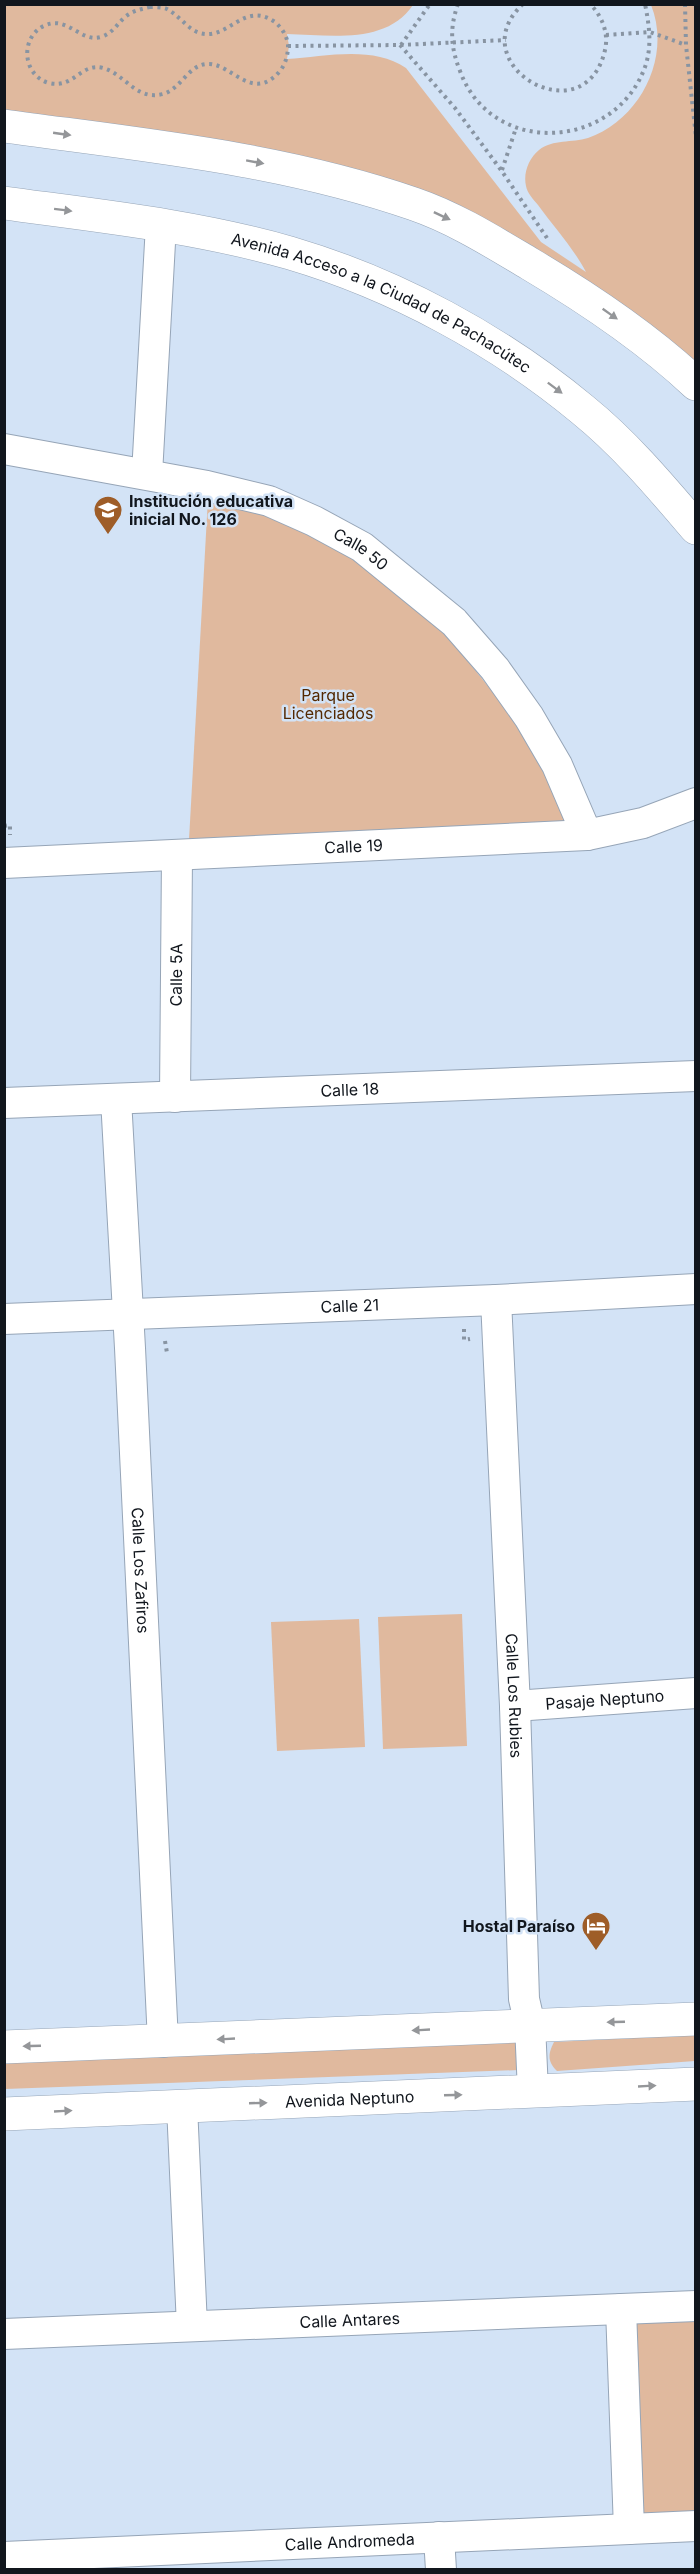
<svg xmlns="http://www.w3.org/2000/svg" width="700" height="2574" viewBox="0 0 700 2574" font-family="Inter,sans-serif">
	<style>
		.green { fill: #e0b99e }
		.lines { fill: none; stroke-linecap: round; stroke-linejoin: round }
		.street-casing { stroke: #96a5b7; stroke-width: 32 }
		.secondary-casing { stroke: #96a5b7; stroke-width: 34 }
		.path { stroke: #8894a2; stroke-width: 4; stroke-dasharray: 3 4.5; stroke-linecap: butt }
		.street { stroke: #fff; stroke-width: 30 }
		.secondary { stroke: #fff; stroke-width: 33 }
		.oneway { fill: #949699 }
		.labels { text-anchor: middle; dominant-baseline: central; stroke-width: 5; stroke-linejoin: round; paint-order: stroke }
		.street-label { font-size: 16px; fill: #11161d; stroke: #d3e3f6 }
		.poi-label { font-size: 16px; font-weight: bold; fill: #11161d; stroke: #d3e3f6; text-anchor: start }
		.park-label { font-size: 16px; fill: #532800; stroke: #d3e3f6 }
	</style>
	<rect width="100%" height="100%" fill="#d3e3f6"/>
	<!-- green -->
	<g class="green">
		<path d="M5 5H413C386 45 329 35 287 34L289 46 287 59C325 57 372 45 406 68L541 242 586 272C574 249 554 227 538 205 534 200 527 193 526 186 523 173 529 158 539 150 553 139 572 143 588 138 640 120 672 57 651 5H694L695 368 420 194 5 115Z"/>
		<polygon points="208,498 258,511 306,531 348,554 436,622 517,722 545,770 569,826 189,840"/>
		<polygon points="462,1614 467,1746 383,1749 378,1617"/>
		<polygon points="359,1619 365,1747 277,1751 271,1622"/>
		<path d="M695 2035V2061L557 2071C547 2061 548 2054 554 2042Z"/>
		<polygon points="512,2040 519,2047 519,2070 5,2089 4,2059"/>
		<polygon points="695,2315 695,2515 625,2517 616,2318"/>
	</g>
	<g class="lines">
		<!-- street casing -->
		<g class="street-casing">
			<g id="street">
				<path id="s1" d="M4 449 207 486 269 501 314 521 362 547 454 622 495 669 529 717 557 765 587 835"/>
				<polyline points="147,474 161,225"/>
				<path id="s2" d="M4 863 587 835 643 823 696 803"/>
				<path id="s3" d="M175 1097 177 855"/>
				<path id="s4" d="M116 1099 130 1348 163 2042"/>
				<path id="s5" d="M4 1103 696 1076"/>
				<path id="s6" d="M496 1300 515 1706 524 1999 530 2025 533 2091"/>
				<path id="s7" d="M4 1319 496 1300 696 1289"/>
				<path id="s8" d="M515 1706 696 1693"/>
				<polyline points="182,2106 192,2326"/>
				<polyline points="621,2309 629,2529"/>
				<path id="s9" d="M4 2334 696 2306"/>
				<polyline points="439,2537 441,2570"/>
				<path id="s10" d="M4 2557 696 2526"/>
			</g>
		</g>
		<!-- secondary casing -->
		<g class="secondary-casing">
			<g id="secondary">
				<path d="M4 126C143 145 281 158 414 204 455 218 493 242 530 264 589 299 646 337 696 384"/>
				<path id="s11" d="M4 203C100 216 196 226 290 253 395 284 499 340 583 410 625 444 661 487 696 528"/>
				<polyline points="4,2047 696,2019"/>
				<path id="s12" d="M4 2114 696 2084"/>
			</g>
		</g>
		<!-- path -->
		<g class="path">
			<path d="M458 4C449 29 451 48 460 71 492 159 618 150 646 64 652 44 649 24 645 4"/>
			<path d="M523 4C458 64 585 138 605 50 609 33 602 16 590 4"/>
			<polyline points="685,4 686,45 696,137"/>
			<path d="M150 7C155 7 163 7 167 9 180 16 187 29 200 33 229 41 243 0 275 22 282 28 287 36 288 45 288 55 286 63 280 71 252 104 231 62 207 64 188 65 181 89 163 94 136 101 125 74 103 68 81 62 74 89 49 83 21 75 20 35 46 25 68 16 81 43 101 37 113 33 116 25 125 17 132 11 141 9 150 7Z"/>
			<polyline points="606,35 650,32 686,45"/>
			<polyline points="400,45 455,108 501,170 547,238"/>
			<polyline points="401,45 430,4"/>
			<polyline points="288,46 400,45 506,40"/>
			<polyline points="502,170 516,128"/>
			<polyline points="4,826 10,825 10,835"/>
			<polyline points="464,1329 464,1340 470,1339"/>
			<polyline points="165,1341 167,1353"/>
		</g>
		<!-- street -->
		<use href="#street" class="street"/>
		<!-- secondary -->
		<use href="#secondary" class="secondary"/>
	</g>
	<!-- one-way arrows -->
	<defs><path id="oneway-solid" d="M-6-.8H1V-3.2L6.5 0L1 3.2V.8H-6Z" transform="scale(1.5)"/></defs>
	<g class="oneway">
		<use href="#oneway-solid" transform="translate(62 134) rotate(8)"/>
		<use href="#oneway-solid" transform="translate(255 162) rotate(10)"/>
		<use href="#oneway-solid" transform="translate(63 210) rotate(7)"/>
		<use href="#oneway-solid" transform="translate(442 216) rotate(25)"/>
		<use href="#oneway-solid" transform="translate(610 314) rotate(35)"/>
		<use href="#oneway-solid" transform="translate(555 388) rotate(37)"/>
		<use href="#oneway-solid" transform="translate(616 2022) rotate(178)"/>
		<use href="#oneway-solid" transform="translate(421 2030) rotate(177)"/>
		<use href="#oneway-solid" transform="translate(226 2039) rotate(177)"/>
		<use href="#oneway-solid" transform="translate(32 2046) rotate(178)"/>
		<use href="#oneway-solid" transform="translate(647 2086) rotate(-3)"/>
		<use href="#oneway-solid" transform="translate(453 2095) rotate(-2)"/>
		<use href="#oneway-solid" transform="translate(258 2103) rotate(-2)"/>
		<use href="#oneway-solid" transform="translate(63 2111) rotate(-3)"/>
	</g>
	<!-- icons -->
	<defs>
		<g id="school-pin" transform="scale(1.5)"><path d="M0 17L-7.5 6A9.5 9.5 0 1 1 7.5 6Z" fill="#9e5d28" stroke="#d3e3f6"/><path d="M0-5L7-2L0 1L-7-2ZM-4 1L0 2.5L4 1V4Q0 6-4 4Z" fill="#fff"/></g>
		<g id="hotel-pin" transform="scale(1.5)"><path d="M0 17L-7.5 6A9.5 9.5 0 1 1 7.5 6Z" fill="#9e5d28" stroke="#d3e3f6"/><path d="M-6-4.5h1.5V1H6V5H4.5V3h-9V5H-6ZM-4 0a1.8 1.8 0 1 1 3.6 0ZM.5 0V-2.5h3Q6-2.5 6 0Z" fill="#fff"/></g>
	</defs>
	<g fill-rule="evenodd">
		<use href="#school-pin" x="108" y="510"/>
		<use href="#hotel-pin" x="596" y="1926"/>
	</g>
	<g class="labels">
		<!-- street labels -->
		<g class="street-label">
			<text stroke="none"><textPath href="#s11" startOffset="394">Avenida Acceso a la Ciudad de Pachacútec</textPath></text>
			<text stroke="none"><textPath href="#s1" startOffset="374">Calle 50</textPath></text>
			<text stroke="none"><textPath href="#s2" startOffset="350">Calle 19</textPath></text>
			<text stroke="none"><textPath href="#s3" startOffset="122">Calle 5A</textPath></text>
			<text stroke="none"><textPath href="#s5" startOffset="346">Calle 18</textPath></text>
			<text stroke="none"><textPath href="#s7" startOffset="346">Calle 21</textPath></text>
			<text stroke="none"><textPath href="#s4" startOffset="472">Calle Los Zafiros</textPath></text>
			<text stroke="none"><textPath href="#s6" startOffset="396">Calle Los Rubies</textPath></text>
			<text stroke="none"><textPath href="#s8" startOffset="90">Pasaje Neptuno</textPath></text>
			<text stroke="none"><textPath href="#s12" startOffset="346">Avenida Neptuno</textPath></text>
			<text stroke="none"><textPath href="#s9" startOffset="346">Calle Antares</textPath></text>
			<text stroke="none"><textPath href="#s10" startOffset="346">Calle Andromeda</textPath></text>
		</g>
		<!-- poi labels -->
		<g class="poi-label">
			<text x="129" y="501">Institución educativa<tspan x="129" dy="18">inicial No. 126</tspan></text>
			<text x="575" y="1926" text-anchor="end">Hostal Paraíso</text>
		</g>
		<!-- park labels -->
		<g class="park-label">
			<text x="328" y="695">Parque<tspan x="328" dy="18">Licenciados</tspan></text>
		</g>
	</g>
	<!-- border -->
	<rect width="700" height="2574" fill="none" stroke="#11161d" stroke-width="12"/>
</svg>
